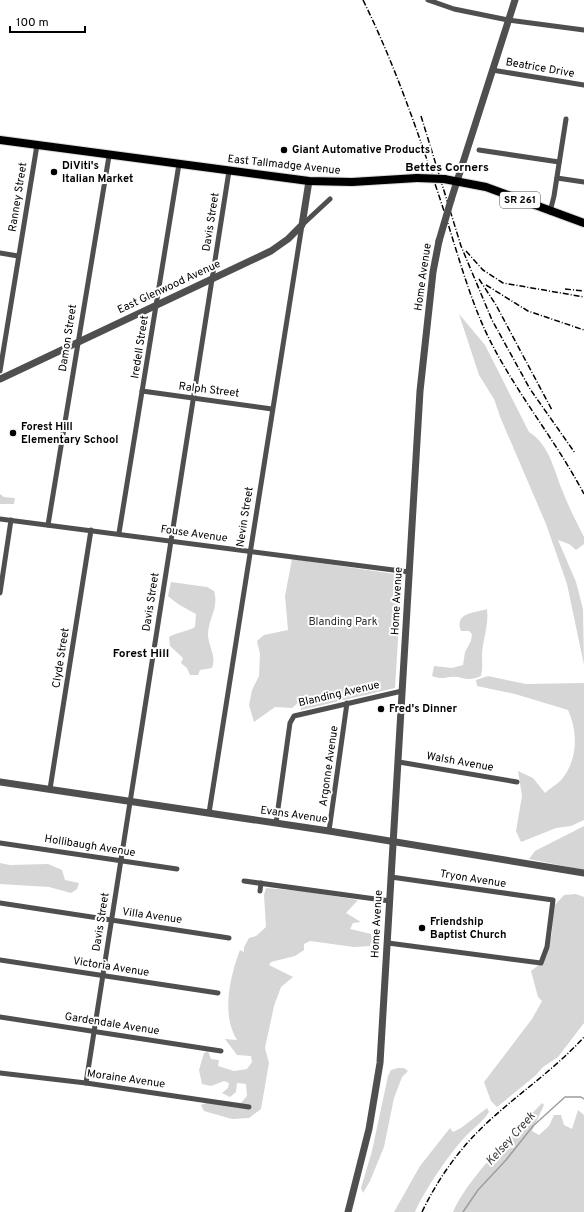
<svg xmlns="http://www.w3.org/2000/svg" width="584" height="1212" viewBox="0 0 584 1212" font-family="Overpass,sans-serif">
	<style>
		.green { fill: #d6d6d6 }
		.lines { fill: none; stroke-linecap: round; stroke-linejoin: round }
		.stream { stroke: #9d9d9d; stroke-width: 1.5 }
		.primary-casing { stroke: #dbdbdb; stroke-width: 10 }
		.minor { stroke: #4f4f4f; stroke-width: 5 }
		.tertiary { stroke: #4f4f4f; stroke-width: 7 }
		.primary { stroke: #000; stroke-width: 8 }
		.rail { stroke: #000; stroke-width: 1.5; stroke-dasharray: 6 2 1 2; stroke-linecap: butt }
		.primary-bridge-casing { stroke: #dbdbdb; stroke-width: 10; stroke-linecap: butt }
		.tertiary-bridge { stroke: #4f4f4f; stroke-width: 7 }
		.primary-bridge { stroke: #000; stroke-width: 8 }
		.poi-dot { fill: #000; stroke: #fff; stroke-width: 1.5 }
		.labels { text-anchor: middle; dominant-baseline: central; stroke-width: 4; stroke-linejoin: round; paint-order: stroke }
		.shield { fill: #fff; stroke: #4c4c4c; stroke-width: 1 }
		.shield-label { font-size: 10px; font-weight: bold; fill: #000 }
		.street-label { font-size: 11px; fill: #000; stroke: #fff }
		.poi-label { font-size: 11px; font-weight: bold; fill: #000; stroke: #fff; text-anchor: start }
		.park-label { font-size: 11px; fill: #2d2d2d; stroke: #fff }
		.neighbourhood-label { font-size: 12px; font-weight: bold; fill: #000; stroke: #fff }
		.water-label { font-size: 12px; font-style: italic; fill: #3e3e3e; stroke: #fff }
	</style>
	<rect width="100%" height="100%" fill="#fff"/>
	<!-- green -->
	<g class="green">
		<path d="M459 314 485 345 529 432C550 445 554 471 563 492 569 508 577 523 584 537V544L576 550 569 544 558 540 576 582 583 609 584 665 567 584 546 524 501 419 494 399 479 375Z"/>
		<polygon points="0,494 4,497 15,498 14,504 0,504"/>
		<polygon points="292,559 402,575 395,688 301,710 300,701 292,708 275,707 254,722 249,705 252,690 259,676 260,654 257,641 264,635 288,630 285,596"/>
		<path d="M171 582 207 587 214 591C219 608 209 617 208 634 208 646 217 656 212 668L200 670 198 675H190L187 668 181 663 183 658 170 646 169 637C178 632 186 632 195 627L196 614C184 607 179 606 168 596Z"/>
		<path d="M487 609C489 624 483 639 482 654 482 661 483 668 481 676 466 683 462 675 450 677 443 678 440 679 432 676L434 666 452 668 463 665 465 652 471 641 472 634 469 631H461C454 612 475 613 487 609Z"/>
		<path d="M488 676 526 684 584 683V820L571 826 556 828 521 842 516 831 522 796 518 771 533 778 545 793C550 788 558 784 562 779 578 759 578 732 568 710L515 694 477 686 476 680Z"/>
		<polygon points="584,826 584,870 529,859 535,851"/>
		<polygon points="0,863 10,865 48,864 62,870 65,880 79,883 77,889 71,893 49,887 0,884"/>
		<path d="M266 888 302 891 358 900 346 913 361 922 353 923 350 929 371 934 372 939 370 946 354 947 310 941 304 944V950L295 956 271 962 269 965 293 977 281 987 274 1006 265 1048 269 1063 261 1109 249 1118 232 1119 204 1111 201 1105 214 1100 241 1103 247 1096 246 1084 237 1083 236 1092 230 1097 222 1093 228 1088 229 1083 224 1081 211 1086 202 1084 199 1070 204 1053 208 1051 211 1059 219 1060 218 1066 234 1071 247 1069 252 1062 251 1056 237 1055 225 1039 237 1040C221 1015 230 976 240 950L244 952V947L249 938 256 936 266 927 264 895Z"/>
		<polygon points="576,894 584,897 584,1023 558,1057 543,1067 535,1076 497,1107 491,1101 484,1082 532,1019 542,1001 538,997 531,971 541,963 547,955 552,933 553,907 564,895"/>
		<polygon points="398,1068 404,1068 408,1071 402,1077 394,1098 384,1147 370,1181 363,1193 361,1188 372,1151 388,1076 391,1070"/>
		<path d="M542 1103 544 1105 532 1131 539 1135 549 1126 554 1115H561L564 1125 572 1129 578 1110 584 1115V1212H453C468 1177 515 1132 542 1103Z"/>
		<path d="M487 1108 489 1112C482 1123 472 1129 463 1139 448 1156 424 1191 415 1212H394L420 1166 450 1128 453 1132 461 1128Z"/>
	</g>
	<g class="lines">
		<!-- stream -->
		<polyline class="stream" points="463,1212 478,1190 506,1160 533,1126 565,1097 581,1097 584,1099"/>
		<!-- primary casing -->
		<g class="primary-casing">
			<g id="primary">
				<polyline points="0,140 309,181 352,182 417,178"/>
				<polyline points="444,179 486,187 584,223"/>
			</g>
		</g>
		<!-- minor -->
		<g class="minor">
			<polyline points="428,0 454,9 508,20 584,30"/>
			<polyline points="492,70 584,85"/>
			<polyline points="479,150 559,162"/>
			<polyline points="557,178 584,182"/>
			<polyline points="550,212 554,196 566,119"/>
			<polyline points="0,253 18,256"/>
			<polyline points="0,371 37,145"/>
			<polyline points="142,391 272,409"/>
			<polyline points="0,519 409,572"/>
			<polyline points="48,525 109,156"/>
			<polyline points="119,533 179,164"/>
			<polyline points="0,593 11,520"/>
			<polyline points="399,762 517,782"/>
			<polyline points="50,789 91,530"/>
			<polyline points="209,813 302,225 330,199"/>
			<polyline points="276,823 290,723 294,716 402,691"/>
			<polyline points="329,831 347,703"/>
			<polyline points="0,843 177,869"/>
			<polyline points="244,881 390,901"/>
			<polyline points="260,891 261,883"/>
			<polyline points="0,903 229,938"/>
			<polyline points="388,943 541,963 547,947 553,900 391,877"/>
			<polyline points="0,960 218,993"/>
			<polyline points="0,1017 221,1051"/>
			<polyline points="0,1073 86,1083 249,1107"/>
			<polyline points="86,1083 229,171"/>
		</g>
		<!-- tertiary -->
		<g class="tertiary">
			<polyline points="451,200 515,0"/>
			<polyline points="0,379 271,251 288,239 302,225 309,181"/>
			<polyline points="0,782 329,831 584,873"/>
			<polyline points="348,1212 369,1129 380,1063 420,391 433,272 439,241"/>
		</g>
		<!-- primary -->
		<use href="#primary" class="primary"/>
		<!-- rail -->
		<g class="rail">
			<path d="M363 0C397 69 421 141 445 214 457 252 468 292 484 328 511 387 554 437 584 494"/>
			<polyline points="421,116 461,246 492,320 530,389 575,453"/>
			<polyline points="466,251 483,270 503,283 584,297"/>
			<polyline points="479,279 496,305 552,410"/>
			<polyline points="486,285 528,311 584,330"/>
			<polyline points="565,289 584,291"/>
			<path d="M422 1212C433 1189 447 1167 463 1148 498 1106 547 1078 584 1037"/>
		</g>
		<!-- primary-bridge casing -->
		<g class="primary-bridge-casing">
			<polyline id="primary-bridge" points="417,178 444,179"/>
		</g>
		<!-- tertiary-bridge -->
		<polyline class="tertiary-bridge" points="439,241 451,200"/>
		<!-- primary-bridge -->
		<use href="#primary-bridge" class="primary-bridge"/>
	</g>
	<!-- markers -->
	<g class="poi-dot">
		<circle cx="284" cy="150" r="4"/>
		<circle cx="54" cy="172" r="4"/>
		<circle cx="13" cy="433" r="4"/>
		<circle cx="381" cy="709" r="4"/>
		<circle cx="422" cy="928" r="4"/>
	</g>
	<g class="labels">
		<!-- shield labels -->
		<rect class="shield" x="500" y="192" width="40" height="16" rx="3"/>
		<g class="shield-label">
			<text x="520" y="200">SR 261</text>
		</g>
		<!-- street labels -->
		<g class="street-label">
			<text transform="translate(540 68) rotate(10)">Beatrice Drive</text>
			<text transform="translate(284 165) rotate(6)">East Tallmadge Avenue</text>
			<text transform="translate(18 197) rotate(-81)">Ranney Street</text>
			<text transform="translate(211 222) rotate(-81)">Davis Street</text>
			<text transform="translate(423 277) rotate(-82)">Home Avenue</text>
			<text transform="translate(169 287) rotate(-25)">East Glenwood Avenue</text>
			<text transform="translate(68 338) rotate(-81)">Damon Street</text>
			<text transform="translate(140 347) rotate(-81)">Iredell Street</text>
			<text transform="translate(209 390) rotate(7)">Ralph Street</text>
			<text transform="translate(245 517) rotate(-81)">Nevin Street</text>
			<text transform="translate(194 534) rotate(8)">Fouse Avenue</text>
			<text transform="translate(397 601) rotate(-87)">Home Avenue</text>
			<text transform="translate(151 602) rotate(-81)">Davis Street</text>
			<text transform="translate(61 658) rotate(-81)">Clyde Street</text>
			<text transform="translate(339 694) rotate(-13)">Blanding Avenue</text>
			<text transform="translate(460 762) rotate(10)">Walsh Avenue</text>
			<text transform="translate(329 766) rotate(-82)">Argonne Avenue</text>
			<text transform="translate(294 815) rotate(8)">Evans Avenue</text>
			<text transform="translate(90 846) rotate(9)">Hollibaugh Avenue</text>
			<text transform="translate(473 879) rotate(9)">Tryon Avenue</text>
			<text transform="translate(152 916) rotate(8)">Villa Avenue</text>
			<text transform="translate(101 922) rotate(-81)">Davis Street</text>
			<text transform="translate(377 924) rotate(-87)">Home Avenue</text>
			<text transform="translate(111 967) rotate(9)">Victoria Avenue</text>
			<text transform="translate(112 1024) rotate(9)">Gardendale Avenue</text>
			<text transform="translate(126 1079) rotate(8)">Moraine Avenue</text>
		</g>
		<!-- poi labels -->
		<g class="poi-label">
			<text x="292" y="150">Giant Automative Products</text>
			<text x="62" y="166">DiViti's<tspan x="62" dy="13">Italian Market</tspan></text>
			<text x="21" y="427">Forest Hill<tspan x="21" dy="13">Elementary School</tspan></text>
			<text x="389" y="709">Fred's Dinner</text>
			<text x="430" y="922">Friendship<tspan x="430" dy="13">Baptist Church</tspan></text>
		</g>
		<!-- park labels -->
		<g class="park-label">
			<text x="343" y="622">Blanding Park</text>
		</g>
		<!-- neighbourhood labels -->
		<g class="neighbourhood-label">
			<text x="447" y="168">Bettes Corners</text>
			<text x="141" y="654">Forest Hill</text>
		</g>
		<!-- water labels -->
		<g class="water-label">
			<text transform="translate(511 1139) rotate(-48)">Kelsey Creek</text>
		</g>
	</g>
	<!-- scale -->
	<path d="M10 26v6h75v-6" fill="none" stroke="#000000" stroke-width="2"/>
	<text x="16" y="26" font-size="12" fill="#000000" stroke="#ffffff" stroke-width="3" paint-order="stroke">100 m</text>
</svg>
